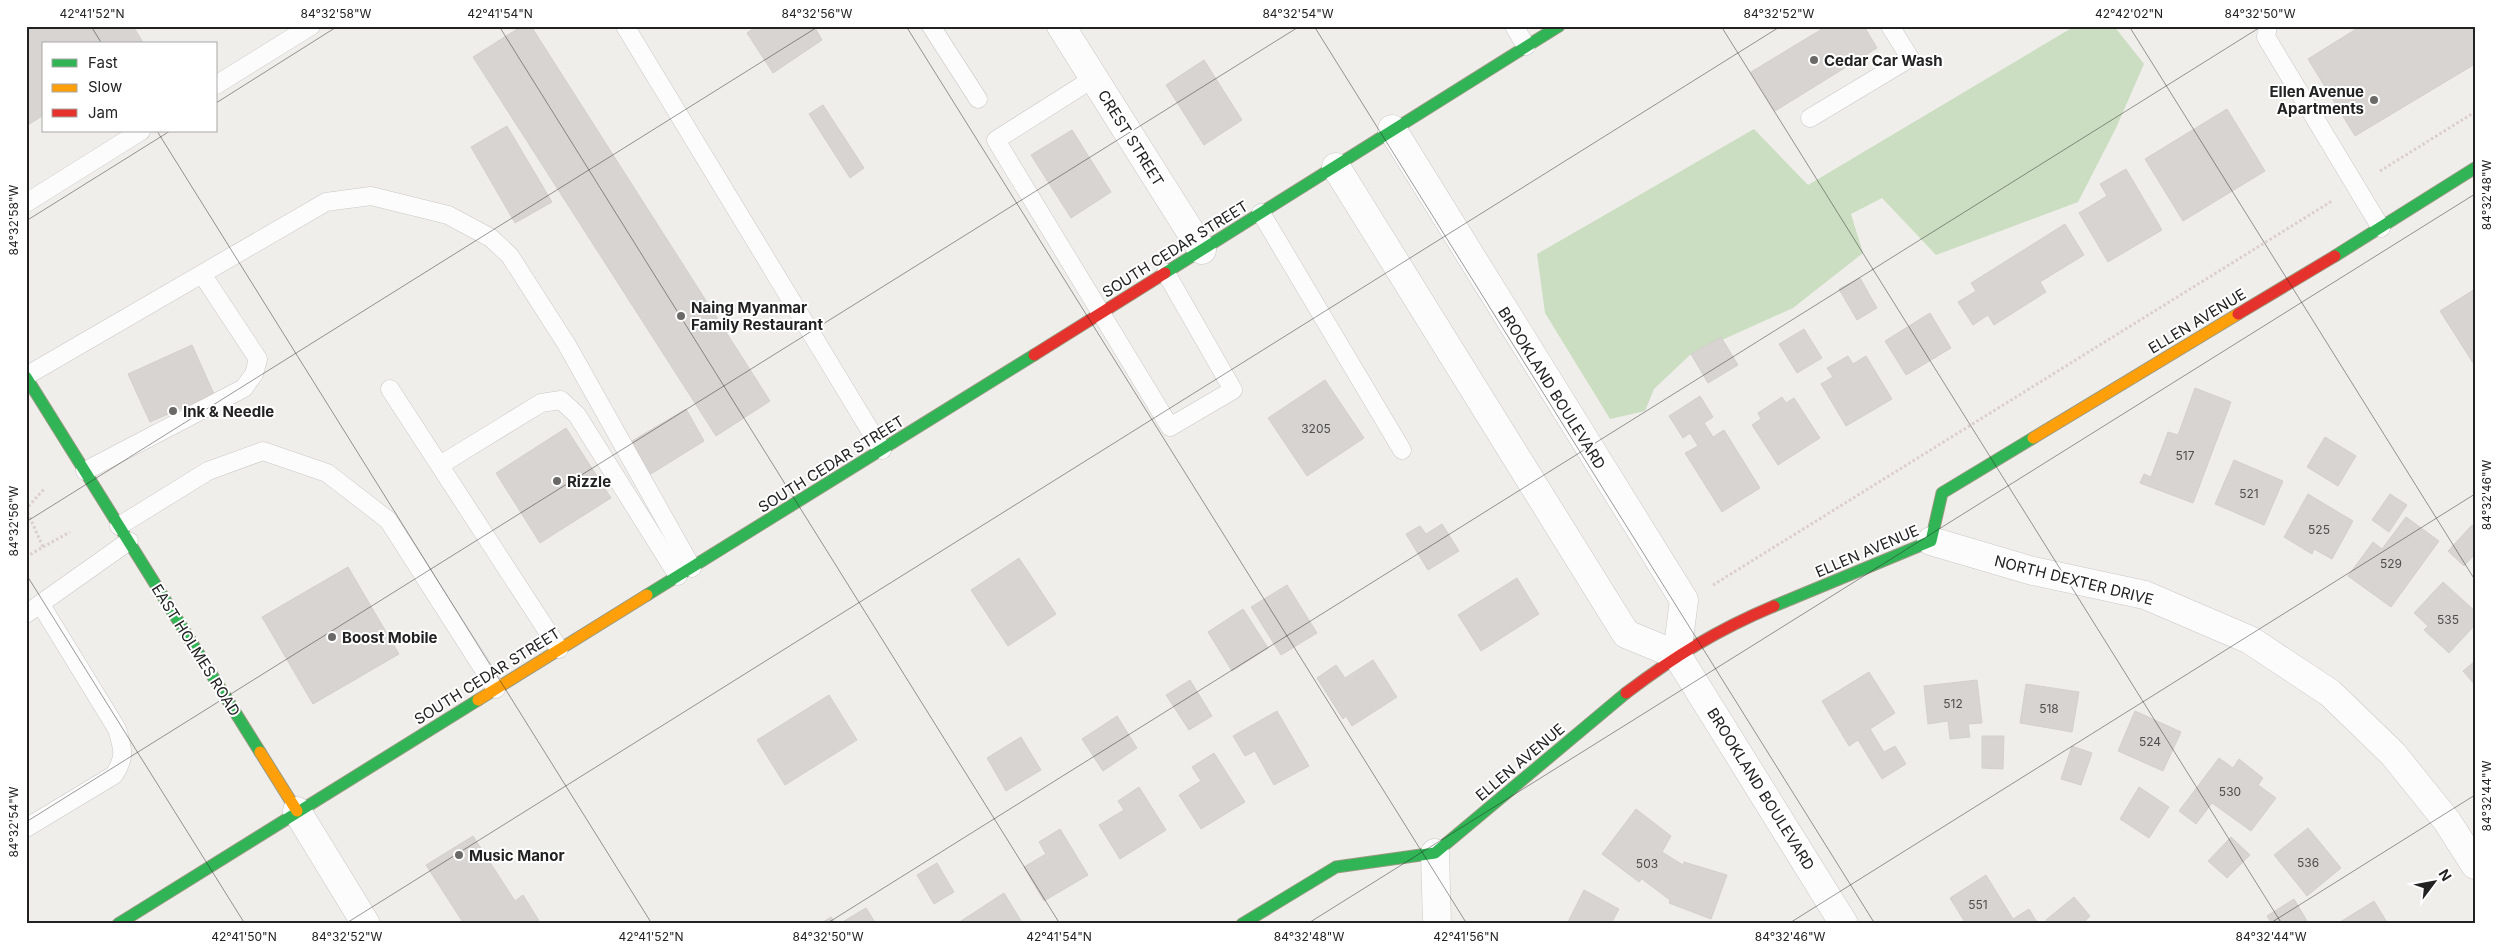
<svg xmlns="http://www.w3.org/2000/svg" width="2501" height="950" viewBox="0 0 2501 950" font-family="Inter,sans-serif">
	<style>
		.forest { fill: #cbdec1 }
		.building { fill: #d7d4d2; stroke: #d3d0cc }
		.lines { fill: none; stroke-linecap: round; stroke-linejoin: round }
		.lane-casing { stroke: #c9c8c7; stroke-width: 19 }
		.street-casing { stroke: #c9c8c7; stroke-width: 29 }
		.fast-casing { stroke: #999a82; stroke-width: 13 }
		.slow-casing { stroke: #999a82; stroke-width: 13 }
		.jam-casing { stroke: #999a82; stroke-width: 13 }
		.path { stroke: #dccecd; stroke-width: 3; stroke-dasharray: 2.5 2.5; stroke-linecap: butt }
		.lane { stroke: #fdfcfc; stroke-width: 18 }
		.street { stroke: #fdfcfc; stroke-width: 28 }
		.fast { stroke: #30b455; stroke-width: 11 }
		.slow { stroke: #ff9f0a; stroke-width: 11 }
		.jam { stroke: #e5322d; stroke-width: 11 }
		.ticks { fill: none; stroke: #222; stroke-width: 1; stroke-opacity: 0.45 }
		.poi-dot { fill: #6a6968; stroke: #fff; stroke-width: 2 }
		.labels { text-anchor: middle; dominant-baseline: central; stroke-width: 4; stroke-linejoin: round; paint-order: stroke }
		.number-label { font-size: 12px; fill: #4f4e4e }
		.poi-label { font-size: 15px; font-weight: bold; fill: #222; stroke: #fff; text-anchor: start }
		.street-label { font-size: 15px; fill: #222; stroke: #fff }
		.neatline { fill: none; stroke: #222; stroke-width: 2 }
		.ticks-label { font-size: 12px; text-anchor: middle; fill: #222 }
	</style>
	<rect width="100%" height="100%" fill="#f0eeeb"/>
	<!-- forest -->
	<polygon class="forest" points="2075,26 2114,26 2144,64 2116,128 2078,202 1936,255 1882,198 1851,214 1863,253 1793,308 1691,354 1654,389 1645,411 1610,419 1545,313 1537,254 1754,129 1808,185"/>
	<!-- building -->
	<g class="building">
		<polygon points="26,26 133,26 144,44 44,44 44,115 26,126"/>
		<polygon points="522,26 531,26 770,401 716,436 473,57"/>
		<polygon points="757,26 814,26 822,40 773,73 747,33"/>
		<polygon points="1827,26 1864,26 1877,48 1775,111 1751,72"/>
		<polygon points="2361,26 2475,26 2475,64 2355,136 2308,59"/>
		<polygon points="1204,60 1242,120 1204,145 1166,85"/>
		<polygon points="823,105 864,168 850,178 809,114"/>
		<polygon points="2227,109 2265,171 2183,221 2145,159"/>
		<polygon points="507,126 552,202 515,223 471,147"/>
		<polygon points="1072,130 1111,192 1071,218 1031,155"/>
		<polygon points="2126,169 2162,230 2108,262 2079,213 2107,196 2100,184"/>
		<polygon points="2065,224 2084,255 2040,282 2046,292 1994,325 1988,315 1973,325 1958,302 1976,291 1971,283"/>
		<polygon points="1860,278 1877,308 1857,320 1839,289"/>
		<polygon points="2475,289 2475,366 2440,311"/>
		<polygon points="1930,313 1951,348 1906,375 1885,341"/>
		<polygon points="1804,329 1822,358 1797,373 1779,344"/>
		<polygon points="1721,337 1738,365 1708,383 1691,354"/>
		<polygon points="192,345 214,394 150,422 128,374"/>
		<polygon points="1848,356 1853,364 1866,356 1892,399 1846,426 1821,384 1833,377 1827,368"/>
		<polygon points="1325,380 1364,438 1307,476 1268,418"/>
		<polygon points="2195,388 2231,402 2193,503 2140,483 2144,474 2151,477 2168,432 2178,435"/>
		<polygon points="1700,396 1713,417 1704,423 1713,437 1724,430 1760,488 1722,512 1685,453 1698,446 1690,433 1683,438 1669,416"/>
		<polygon points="1782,397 1786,403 1794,398 1820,438 1778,465 1752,425 1761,419 1758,413"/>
		<polygon points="686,409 704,441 646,477 627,444"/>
		<polygon points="566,428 611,498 540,543 496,473"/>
		<polygon points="2325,437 2356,456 2338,486 2307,467"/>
		<polygon points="2234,460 2283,481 2264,525 2215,504"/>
		<polygon points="2308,494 2353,521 2332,559 2314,549 2312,554 2284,537"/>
		<polygon points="2390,494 2407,505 2389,532 2372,520"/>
		<polygon points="2406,517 2439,541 2391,607 2348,576 2373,542 2382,549"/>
		<polygon points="1442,524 1459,551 1428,570 1406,534 1420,526 1426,534"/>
		<polygon points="2472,525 2475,528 2475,554 2464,566 2448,551"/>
		<polygon points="1019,558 1056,614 1008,646 971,590"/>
		<polygon points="348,567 399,654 313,704 262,617"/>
		<polygon points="1517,578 1539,614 1481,651 1458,615"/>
		<polygon points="2443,582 2475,611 2475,625 2449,653 2424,630 2428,626 2414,613"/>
		<polygon points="1287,585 1317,633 1281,655 1251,607"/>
		<polygon points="1243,609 1268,648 1232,671 1208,632"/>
		<polygon points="1373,660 1397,697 1352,726 1346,716 1343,719 1317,678 1336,665 1345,678"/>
		<polygon points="2475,661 2475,685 2463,671"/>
		<polygon points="1869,672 1895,713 1870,729 1884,752 1895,746 1906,764 1882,779 1858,740 1849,746 1822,701"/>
		<polygon points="1190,680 1212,716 1189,730 1166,695"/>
		<polygon points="1977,680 1982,723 1968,724 1970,737 1950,739 1948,721 1928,724 1924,686"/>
		<polygon points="2026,684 2079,692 2072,732 2020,723"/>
		<polygon points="829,695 857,740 785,785 757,740"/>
		<polygon points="1277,711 1309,766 1274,785 1255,751 1245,756 1233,736"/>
		<polygon points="2135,711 2181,732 2163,771 2118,751"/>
		<polygon points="1117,716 1137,748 1103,771 1082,739"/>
		<polygon points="1982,736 2004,736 2003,769 1982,768"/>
		<polygon points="1021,737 1041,770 1006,791 987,758"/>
		<polygon points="2072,746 2092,753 2081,785 2061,779"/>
		<polygon points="1214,753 1245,802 1201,829 1179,795 1201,781 1192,767"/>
		<polygon points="2219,758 2233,768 2239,759 2263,778 2258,785 2276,798 2251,831 2212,803 2196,824 2179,811"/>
		<polygon points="1139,787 1166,830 1120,859 1099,825 1124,810 1118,801"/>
		<polygon points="2139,787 2169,807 2149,838 2120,819"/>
		<polygon points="1636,809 1671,836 1662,852 1683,865 1684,862 1727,875 1711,919 1669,903 1670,900 1642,879 1639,882 1602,854"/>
		<polygon points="2308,828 2341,868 2307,896 2274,855"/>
		<polygon points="1060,829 1088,875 1044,901 1024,867 1046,854 1039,842"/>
		<polygon points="473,836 515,901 523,895 541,924 464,924 426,865"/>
		<polygon points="2231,837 2250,855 2227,878 2208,861"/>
		<polygon points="937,863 954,892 934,904 917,875"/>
		<polygon points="1986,875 2013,919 2029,909 2038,924 1966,924 1950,898"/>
		<polygon points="1584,890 1619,909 1611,924 1567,924"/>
		<polygon points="1004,893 1023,924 963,924 961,921"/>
		<polygon points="2074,897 2090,916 2082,924 2050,924 2046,920"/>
		<polygon points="2294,899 2307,921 2303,924 2272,924 2267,916"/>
		<polygon points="2374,901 2388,924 2337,924"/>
		<polygon points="866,908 876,924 846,924 844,921"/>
		<polygon points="831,917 835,924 820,924"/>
	</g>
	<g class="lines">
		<!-- lane casing -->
		<g class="lane-casing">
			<g id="lane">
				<polyline points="625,26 882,450"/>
				<polyline points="931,26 978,99"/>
				<polyline points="1514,26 1526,46"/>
				<polyline points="2268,26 2266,37 2381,228"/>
				<polyline points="1094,78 996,140 1170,427 1233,390 1166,273"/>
				<polyline points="216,85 311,26"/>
				<polyline points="1810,118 1910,58 1890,26"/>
				<polyline points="26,203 141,131"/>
				<polyline points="1261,213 1402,450"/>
				<polyline points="26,376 326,202 371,196 448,215 491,238 510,256 567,345 692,568"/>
				<polyline points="390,389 559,649"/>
				<polyline points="440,465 541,403 561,400 577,415 678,576"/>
				<polyline points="85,471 244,388 254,374 258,359 202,274"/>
				<polyline points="119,526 208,471 263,451 327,473 388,520 496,689"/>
				<polyline points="26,614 129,541"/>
				<path d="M26 828 114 775C126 757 123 749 117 729L41 605"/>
			</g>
		</g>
		<!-- street casing -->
		<g class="street-casing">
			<g id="street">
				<polyline points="1061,26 1202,250"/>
				<polyline points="1392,129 1684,600 1677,655"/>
				<polyline points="1336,167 1626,634 1677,655 1844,924"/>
				<polyline points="1931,541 2033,571 2145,595 2250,640 2330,693 2393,754 2447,821 2475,865"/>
				<polyline points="297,811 366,924"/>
				<polyline points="1435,853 1437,924"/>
			</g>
		</g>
		<!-- fast casing -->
		<g class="fast-casing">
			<g id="fast">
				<polyline points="2335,256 2475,168"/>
				<polyline points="1165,273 1559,26"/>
				<polyline points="26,377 260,752"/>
				<polyline points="647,595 1034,355"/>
				<polyline points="1774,606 1931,541 1942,493 2033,438"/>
				<polyline points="118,924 478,700"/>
				<polyline points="1242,924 1336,867 1435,853 1626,693"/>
			</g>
		</g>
		<!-- slow casing -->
		<g class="slow-casing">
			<g id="slow">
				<polyline points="2033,438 2238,314"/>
				<polyline points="478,700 647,595"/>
				<polyline points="260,752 297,811"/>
			</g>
		</g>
		<!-- jam casing -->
		<g class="jam-casing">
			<g id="jam">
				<polyline points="2238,314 2335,256"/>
				<polyline points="1034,355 1165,273"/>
				<path d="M1626 693C1675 656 1717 630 1774 606"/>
			</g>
		</g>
		<!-- path -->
		<g class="path">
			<polyline points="2380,171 2475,112"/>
			<polyline points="43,547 70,532"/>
			<polyline points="26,557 43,547 26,509 44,489"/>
			<polyline points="1713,585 2332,201"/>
		</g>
		<!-- lane -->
		<use href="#lane" class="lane"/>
		<!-- street -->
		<use href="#street" class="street"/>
		<!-- fast -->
		<use href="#fast" class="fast"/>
		<!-- slow -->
		<use href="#slow" class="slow"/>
		<!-- jam -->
		<use href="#jam" class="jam"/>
	</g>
	<!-- ticks -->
	<path class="ticks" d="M91 26 102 44M499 26 1060 924M906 26 1467 924M1314 26 1875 924M1721 26 2282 924M2129 26 2475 580M216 103 338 26M157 131 652 924M26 221 170 131M26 522 819 26M26 574 245 924M26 822 1300 26M345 924 1781 26M826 924 2262 26M1307 924 2475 194M1788 924 2475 494M2269 924 2475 795"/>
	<!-- markers -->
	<g class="poi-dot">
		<circle cx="1814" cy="60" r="5"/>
		<circle cx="2374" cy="100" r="5"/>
		<circle cx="681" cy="316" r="5"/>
		<circle cx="173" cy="411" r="5"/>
		<circle cx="557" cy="481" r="5"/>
		<circle cx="332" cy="637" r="5"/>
		<circle cx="459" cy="855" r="5"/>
	</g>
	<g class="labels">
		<!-- number labels -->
		<g class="number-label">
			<text x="1316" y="428">3205</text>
			<text x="2185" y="455">517</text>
			<text x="2249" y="493">521</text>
			<text x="2319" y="529">525</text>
			<text x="2391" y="563">529</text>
			<text x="2448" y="619">535</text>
			<text x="1953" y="703">512</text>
			<text x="2049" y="708">518</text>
			<text x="2150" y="741">524</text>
			<text x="2230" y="791">530</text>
			<text x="2308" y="862">536</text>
			<text x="1647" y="863">503</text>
			<text x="1978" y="904">551</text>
		</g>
		<!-- poi labels -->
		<g class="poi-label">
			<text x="1824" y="60">Cedar Car Wash</text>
			<text x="2364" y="91" text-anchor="end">Ellen Avenue<tspan x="2364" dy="17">Apartments</tspan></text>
			<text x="691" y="307">Naing Myanmar<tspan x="691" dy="17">Family Restaurant</tspan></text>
			<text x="183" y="411">Ink &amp; Needle</text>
			<text x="567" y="481">Rizzle</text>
			<text x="342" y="637">Boost Mobile</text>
			<text x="469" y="855">Music Manor</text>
		</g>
		<!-- street labels -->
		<g class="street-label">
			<text transform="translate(1131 138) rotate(58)">CREST STREET</text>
			<text transform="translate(1175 249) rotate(-32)">SOUTH CEDAR STREET</text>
			<text transform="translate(2197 321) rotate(-31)">ELLEN AVENUE</text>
			<text transform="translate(1552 388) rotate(58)">BROOKLAND BOULEVARD</text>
			<text transform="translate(831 464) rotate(-32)">SOUTH CEDAR STREET</text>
			<text transform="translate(1867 551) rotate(-23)">ELLEN AVENUE</text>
			<text transform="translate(2074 580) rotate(14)">NORTH DEXTER DRIVE</text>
			<text transform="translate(196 650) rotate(58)">EAST HOLMES ROAD</text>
			<text transform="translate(487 676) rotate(-32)">SOUTH CEDAR STREET</text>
			<text transform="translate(1520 762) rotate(-40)">ELLEN AVENUE</text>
			<text transform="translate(1761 789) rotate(58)">BROOKLAND BOULEVARD</text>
		</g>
	</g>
	<!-- border -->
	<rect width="2501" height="950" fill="none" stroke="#ffffff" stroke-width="55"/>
	<!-- legend -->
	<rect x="42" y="42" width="175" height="90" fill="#ffffff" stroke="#a7a7a7"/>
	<rect x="52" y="59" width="25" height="8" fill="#30b455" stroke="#a7a7a7"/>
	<text x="88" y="68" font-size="15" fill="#222222">Fast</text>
	<rect x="52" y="84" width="25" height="8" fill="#ff9f0a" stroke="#a7a7a7"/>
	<text x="88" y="92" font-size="15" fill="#222222">Slow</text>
	<rect x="52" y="109" width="25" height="8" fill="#e5322d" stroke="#a7a7a7"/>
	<text x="88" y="118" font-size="15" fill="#222222">Jam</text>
	<!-- north arrow -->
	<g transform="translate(2434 882) rotate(58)" stroke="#ffffff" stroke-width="4" paint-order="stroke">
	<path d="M0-4L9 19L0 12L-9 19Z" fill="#222222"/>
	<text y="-8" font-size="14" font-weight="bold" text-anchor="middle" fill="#222222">N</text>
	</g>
	<rect x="28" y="28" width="2446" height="894" class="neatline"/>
	<g class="ticks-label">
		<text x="92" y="18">42°41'52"N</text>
		<text x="336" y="18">84°32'58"W</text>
		<text x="500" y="18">42°41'54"N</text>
		<text x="817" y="18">84°32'56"W</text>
		<text x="1298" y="18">84°32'54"W</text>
		<text x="1779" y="18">84°32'52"W</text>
		<text x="2129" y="18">42°42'02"N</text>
		<text x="2260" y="18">84°32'50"W</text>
		<text transform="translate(2487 195) rotate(-90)" y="4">84°32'48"W</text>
		<text transform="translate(14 220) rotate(-90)" y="4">84°32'58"W</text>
		<text transform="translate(2487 495) rotate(-90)" y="4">84°32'46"W</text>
		<text transform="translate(14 521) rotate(-90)" y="4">84°32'56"W</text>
		<text transform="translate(2487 796) rotate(-90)" y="4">84°32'44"W</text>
		<text transform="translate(14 822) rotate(-90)" y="4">84°32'54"W</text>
		<text x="244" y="941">42°41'50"N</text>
		<text x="347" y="941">84°32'52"W</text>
		<text x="651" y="941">42°41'52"N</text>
		<text x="828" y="941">84°32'50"W</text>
		<text x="1059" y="941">42°41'54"N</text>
		<text x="1309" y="941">84°32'48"W</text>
		<text x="1466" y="941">42°41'56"N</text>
		<text x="1790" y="941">84°32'46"W</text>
		<text x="2271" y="941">84°32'44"W</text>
	</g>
</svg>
